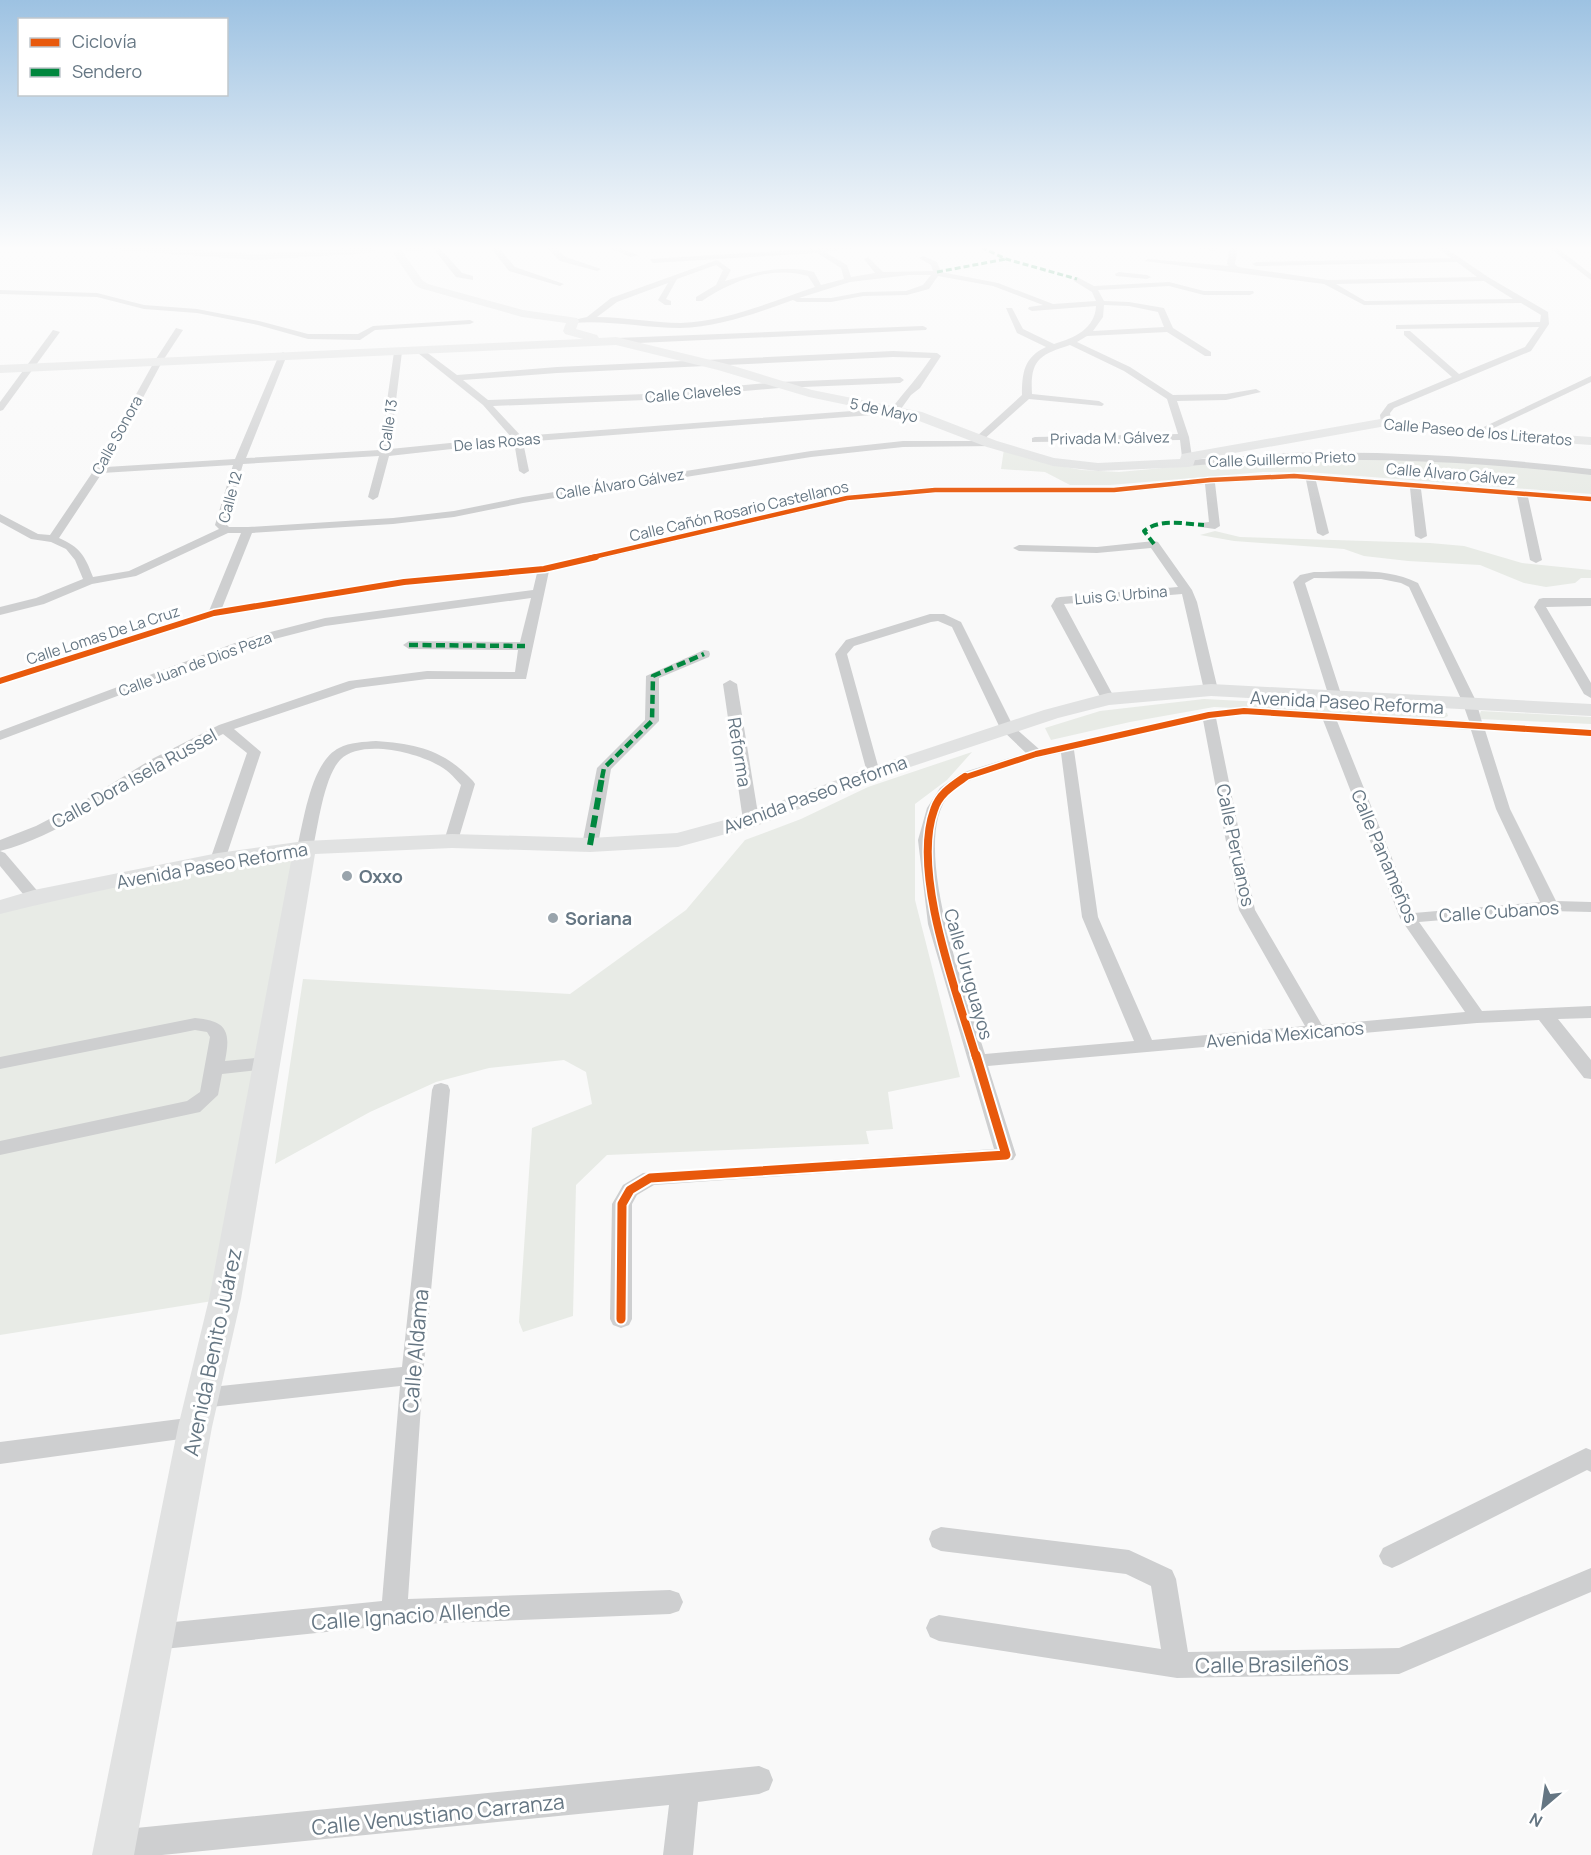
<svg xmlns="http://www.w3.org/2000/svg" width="1591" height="1855" viewBox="0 0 1591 1855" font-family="Manrope,sans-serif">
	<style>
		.green { fill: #e8ebe6 }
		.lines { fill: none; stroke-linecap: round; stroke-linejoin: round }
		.street { fill: #cecfd0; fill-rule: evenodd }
		.secondary { fill: #e1e2e2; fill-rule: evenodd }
		.quiet-far3 { stroke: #00873e; stroke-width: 3; stroke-dasharray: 6 3; stroke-linecap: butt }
		.quiet-far2 { stroke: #00873e; stroke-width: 4; stroke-dasharray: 8 4; stroke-linecap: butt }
		.quiet-far1 { stroke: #00873e; stroke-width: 4.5; stroke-dasharray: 9 4.5; stroke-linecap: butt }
		.quiet { stroke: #00873e; stroke-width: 6; stroke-dasharray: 12 6; stroke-linecap: butt }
		.cycleway-far3-casing { stroke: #fff; stroke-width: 7 }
		.cycleway-far2-casing { stroke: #fff; stroke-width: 9 }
		.cycleway-far1-casing { stroke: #fff; stroke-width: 11 }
		.cycleway-casing { stroke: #fff; stroke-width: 13 }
		.cycleway-far3 { stroke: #e8590c; stroke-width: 4.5 }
		.cycleway-far2 { stroke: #e8590c; stroke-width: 6 }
		.cycleway-far1 { stroke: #e8590c; stroke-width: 8 }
		.cycleway { stroke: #e8590c; stroke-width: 9 }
		.poi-dot { fill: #99a4ac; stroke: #fff; stroke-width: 2 }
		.labels { text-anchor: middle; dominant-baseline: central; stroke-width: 6; stroke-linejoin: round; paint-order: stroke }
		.far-street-label { font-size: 15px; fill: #657683; stroke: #fff }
		.street-label { font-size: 18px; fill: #657683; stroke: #fff }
		.poi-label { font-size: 18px; font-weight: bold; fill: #657683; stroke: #fff; text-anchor: start }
		.near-street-label { font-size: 21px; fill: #657683; stroke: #fff }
	</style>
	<rect width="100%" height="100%" fill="#f9f9f9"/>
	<!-- green -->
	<g class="green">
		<polygon points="1004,449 1048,464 1082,470 1119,472 1271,458 1459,459 1591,473 1591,494 1307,472 1263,472 1110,485 1070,485 1045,472 1001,469"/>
		<polygon points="1215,531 1240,537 1430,543 1464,546 1522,563 1591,570 1591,578 1581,578 1575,583 1546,587 1524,583 1480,565 1408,561 1364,556 1344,549 1234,541 1200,535"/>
		<polygon points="1204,699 1437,711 1447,713 1448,716 1444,718 1214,707 1130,722 1051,740 1045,728 1100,711"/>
		<polygon points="1481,711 1591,717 1591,724 1478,719"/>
		<polygon points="972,752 947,780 915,804 915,900 960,1077 888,1092 893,1129 866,1131 869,1144 607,1155 576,1185 573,1316 523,1332 519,1322 532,1128 592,1104 586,1072 564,1060 489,1068 436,1082 370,1112 275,1164 303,979 570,994 686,910 745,840 801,819 868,787"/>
		<polygon points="305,848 225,1299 0,1335 0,907"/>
	</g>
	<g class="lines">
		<!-- street -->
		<g class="street">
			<polygon points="432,247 439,247 462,273 473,276 473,280 456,277"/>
			<polygon points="490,247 498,247 515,267 564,284 560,286 509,271"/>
			<polygon points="546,247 554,247 566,257 601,269 597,271 560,261"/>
			<polygon points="606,247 616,247 638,255 631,257"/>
			<path d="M839 247H861L825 252 847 265 851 277 875 273 864 259 868 257 883 272 933 271 931 265 919 258 923 256 937 262 941 272 998 283 1053 304 1096 301 1092 292 1074 281 1073 279 1077 277 1094 286 1169 282 1204 291H1253L1254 293 1250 295H1204L1169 286 1098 290 1104 301 1129 302 1164 308 1173 328 1211 352V356H1205L1167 332 1087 336 1077 342 1130 367 1173 395 1226 394 1256 389 1261 392 1226 400 1177 401 1189 437 1192 457 1187 460 1182 457 1180 440 1032 442V438L1035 437 1178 434 1167 399 1124 371 1070 345C1039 355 1030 360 1032 394L1099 401 1104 404 1102 406 1029 399 982 441 995 442V446L903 447 811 457 523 503 454 517 393 524 252 533 222 608 404 578 544 566 847 495 935 487H1114L1210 477 1294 473 1591 496V502L1528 497 1542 560 1536 563 1530 560 1517 496 1421 489 1427 536 1421 539 1415 536 1410 488 1316 481 1329 533 1323 536 1317 533 1306 480 1294 479 1215 483 1220 526 1215 529 1200 527 1199 525 1200 523 1209 522 1205 484 1114 493H935L847 501 549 571 526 679H427L356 688 234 729 261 752 224 863H212L210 860 247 753 223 734C203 744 182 754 162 765 110 795 59 836 0 851V840L36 826 82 802 152 759 219 725 349 681 427 671 515 672 518 650 409 649 403 645 409 641 520 642 531 598 325 626 259 643 0 740V731L251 637 325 618 533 590 537 573 404 586 216 616 0 685V677L209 611 241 533H228L136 576 92 584 44 604 0 615V607L36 598 83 579 75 560 66 549 51 542 31 539 0 522V514L38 534 50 535 94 470 154 362 176 328 183 330 162 362 106 467 235 459 279 355 283 352 287 355 246 458 380 450 394 352 398 349 402 352 390 449 511 437 483 405 418 353 417 351 421 348 457 375 557 367 893 351 937 353 941 356 920 388 911 395 898 413 523 442 529 471 524 474 519 471 514 442 389 456 378 497 373 500 368 497 379 456 243 464 226 524 229 527H248L393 518 454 511 523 497 811 451 903 441H976V437L1022 395C1022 373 1024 357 1046 347L1017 333 1006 308H1012L1023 329 1054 344C1074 338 1095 329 1096 306L1032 311 1028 309 1029 307 1043 305 993 286 938 276 929 289 907 295 863 296 831 302H797L793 300C757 313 719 327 680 328 644 328 609 320 573 323L569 321 587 317 611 298 717 260 731 270 725 281C754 272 783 264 814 272L821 285 844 279 841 268 817 253 653 263 650 259ZM716 265 723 270 716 285 696 297V301H702C731 281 772 265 808 276L815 287C771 302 727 321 681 323 653 323 625 317 597 317L617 302 668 283 658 300 665 305H671V301L666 299 677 279ZM909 275H931L923 285 906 291 863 292 831 298H799L850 282ZM1104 305 1129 306 1158 312 1164 327 1093 331 1103 317ZM893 357 931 358C919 376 905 391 892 408L521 436 493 406 646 400 779 388 900 383 904 380 900 377 779 382 646 394 488 400 463 380 557 373ZM233 465 215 525 219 529 129 571 93 577C85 556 80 547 59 538L102 473Z"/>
			<polygon points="1194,247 1212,247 1217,249 1213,251"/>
			<path d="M1230 247H1238L1235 264 1238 267 1328 280 1477 277 1457 262 1256 266 1252 264 1256 262 1451 258 1436 247H1444L1488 277 1548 312 1549 324 1531 351 1394 408 1390 413 1391 422 1386 425 1381 422 1380 415 1388 404 1452 377 1404 335V331H1410L1459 374 1525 347 1539 327 1399 329H1396V325L1540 322 1541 315 1521 303 1364 305 1324 284 1144 261 1148 259 1229 266 1227 264ZM1484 281 1513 299 1365 301 1336 284Z"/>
			<polygon points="1548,247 1556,247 1591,274 1591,280"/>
			<polygon points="1119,272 1147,275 1151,277 1147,279 1116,276 1115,274"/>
			<polygon points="0,290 97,293 144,305 197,309 259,321 308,334 358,334 373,326 470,320 474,322 470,324 375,330 360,340 308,339 258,325 197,313 144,309 97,297 0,294"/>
			<polygon points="923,326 927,328 926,330 616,344 612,341 616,338"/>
			<polygon points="53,330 60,332 3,410 0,411 0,402"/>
			<polygon points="1591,376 1591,382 1479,435 1471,433"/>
			<path d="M1289 453C1390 451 1490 457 1591 469V475C1456 459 1323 455 1188 466L1183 463 1188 460Z"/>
			<polygon points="1154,541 1158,542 1192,590 1197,602 1218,690 1211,694 1204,690 1182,594 1064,604 1115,699 1108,703 1103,702 1051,606 1056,598 1060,597 1178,587 1151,548 1097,553 1019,551 1013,548 1019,545 1097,547"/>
			<path d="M1314 572C1348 572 1387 567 1418 583L1476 701 1482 722 1591 729V737L1485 730 1510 809 1556 901 1591 902V912L1550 911 1419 922 1482 1011 1591 1006V1018L1558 1019 1591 1060V1079L1584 1078 1539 1020 1477 1023 988 1066 1016 1155 1013 1160 654 1185 637 1195 632 1204V1319L629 1325 621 1328 613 1325 610 1319 612 1204 623 1185 643 1173 994 1149 928 924 918 840 927 808 940 788 961 773 1026 753 1000 728 952 627 938 621 931 622 854 646 847 654 880 773 878 776H868L835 654 846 640 930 614H944L961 622 1013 726 1039 749 1209 711 1244 707 1469 721 1462 701 1409 587 1401 583 1381 579 1314 578 1305 583 1341 694 1334 698 1329 697 1293 582 1300 575ZM1244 715 1323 720 1400 918 1465 1012 1322 1025 1255 910 1216 718ZM1203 720 1239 910 1305 1026 1152 1040 1098 917 1074 750ZM1337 721 1471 730 1496 809 1540 902 1414 913ZM1061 753 1082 917 1134 1041 985 1054C968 999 907 840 950 794 970 773 1032 759 1061 753Z"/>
			<polygon points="1543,598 1591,598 1591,606 1546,607 1591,683 1591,698 1584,694 1534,607 1539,599"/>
			<polygon points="704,650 709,651 710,654 709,657 659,678 659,721 611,769 598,845 590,850 585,848 582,845 597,768 645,720 646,676"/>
			<polygon points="730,680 737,684 759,820 751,825 743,820 723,684"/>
			<path d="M376 741C417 744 444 750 473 781L475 784 457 844H447L444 841 461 785C453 776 447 769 436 764 413 752 361 739 340 760 324 777 318 826 313 848L305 853 300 851 297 848C304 820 311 762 339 748 350 742 364 742 376 741Z"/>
			<polygon points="0,851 5,853 40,894 42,897 40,900 28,900 0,866"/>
			<path d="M195 1018C227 1021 231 1031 225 1061L267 1057 273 1059 276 1063 273 1067 267 1069 222 1074 218 1095 200 1112 0 1155V1141L187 1101 200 1092 210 1037 207 1032 195 1030 0 1069V1057Z"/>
			<polygon points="441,1083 448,1085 450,1090 423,1375 408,1599 670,1590 679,1593 683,1602 679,1611 670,1614 394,1625 154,1650 145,1646 141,1637 145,1628 154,1624 382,1601 400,1386 202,1408 194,1405 191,1398 194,1391 202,1388 402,1367 432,1090 434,1085"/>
			<polygon points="195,1417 203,1420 207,1427 203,1434 195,1437 0,1464 0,1442"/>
			<polygon points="1586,1448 1591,1450 1591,1472 1587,1470 1401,1564 1392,1568 1383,1564 1379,1556 1383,1548"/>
			<polygon points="941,1527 1129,1550 1172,1570 1176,1579 1188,1652 1399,1648 1591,1568 1591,1592 1399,1674 1177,1678 939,1641 930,1637 926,1628 930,1619 939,1615 1161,1649 1151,1586 1126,1574 941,1551 932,1547 929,1539 932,1531"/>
			<polygon points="759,1766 769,1770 773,1780 769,1790 759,1794 698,1802 693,1855 663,1855 669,1805 162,1855 106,1855 101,1845 106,1835 116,1830"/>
		</g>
		<!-- secondary -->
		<g class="secondary">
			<polygon points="109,247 154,247 256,254 371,247 376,250 371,253 256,260 114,250"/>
			<path d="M404 247H428C423 252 411 252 404 250Z"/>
			<polygon points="398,250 402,251 423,281 428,284 523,310 577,318 579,321 576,329 597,335 599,338 616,337 727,364 812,390 922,412 997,441 1054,458 1098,463 1180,459 1182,454 1187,453 1386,418 1476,429 1591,437 1591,445 1476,437 1386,426 1195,460 1193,466 1188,467 1098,471 1053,466 987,447 914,419 809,397 718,370 616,345 0,373 0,365 583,339 565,334 563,331 566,323 522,317 420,288 415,285 393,253"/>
			<path d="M1211 684 1591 704V716L1211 696 1109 705 1058 718 880 777 759 825 678 847 590 852 452 848 315 854 241 1299 212 1427 134 1855H92L178 1427 209 1299 292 856C194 870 96 890 0 914V900L34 890 218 853 305 841 452 834 590 838 677 833 743 815 866 769 1044 710 1108 693Z"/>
		</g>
		<!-- quiet-far3 -->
		<g class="quiet-far3">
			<polyline points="981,247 1006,259 1077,279"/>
			<polyline points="937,272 1006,259"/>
		</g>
		<!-- quiet-far2 -->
		<path class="quiet-far2" d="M1154 544 1144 531C1160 518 1185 524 1204 525"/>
		<!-- quiet-far1 -->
		<g class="quiet-far1">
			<polyline points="409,645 525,646"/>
			<polyline points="602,778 604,768 652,721 653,676 704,654"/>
		</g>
		<!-- quiet -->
		<polyline class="quiet" points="590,845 602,777"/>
		<!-- cycleway-far3 casing -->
		<g class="cycleway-far3-casing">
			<polyline id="cycleway-far3" points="589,558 847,498 935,490 1114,490 1210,480 1294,476 1591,499"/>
		</g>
		<!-- cycleway-far2 casing -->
		<g class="cycleway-far2-casing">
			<g id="cycleway-far2">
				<polyline points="0,681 214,613 404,582 544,569 596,557"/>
				<polyline points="963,778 1036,754 1209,715 1244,711 1591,733"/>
			</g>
		</g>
		<!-- cycleway-far1 casing -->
		<g class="cycleway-far1-casing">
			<path id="cycleway-far1" d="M965 777C952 786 939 794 934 810 911 873 957 993 976 1057"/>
		</g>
		<!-- cycleway casing -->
		<g class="cycleway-casing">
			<polyline id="cycleway" points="621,1319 622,1204 630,1190 650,1178 1006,1155 976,1055"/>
		</g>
		<!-- cycleway-far3 -->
		<use href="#cycleway-far3" class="cycleway-far3"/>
		<!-- cycleway-far2 -->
		<use href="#cycleway-far2" class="cycleway-far2"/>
		<!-- cycleway-far1 -->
		<use href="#cycleway-far1" class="cycleway-far1"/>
		<!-- cycleway -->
		<use href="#cycleway" class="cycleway"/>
	</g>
	<!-- sky -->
	<linearGradient id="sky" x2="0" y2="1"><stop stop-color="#9dc2e2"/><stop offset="0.49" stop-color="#fcfcfc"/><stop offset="1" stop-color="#fcfcfc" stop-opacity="0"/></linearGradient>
	<rect width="1591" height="506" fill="url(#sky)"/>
	<!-- markers -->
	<g class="poi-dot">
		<circle cx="347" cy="876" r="6"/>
		<circle cx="553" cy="918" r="6"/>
	</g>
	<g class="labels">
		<!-- far-street labels -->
		<g class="far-street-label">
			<text transform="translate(693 393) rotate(-5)">Calle Claveles</text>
			<text transform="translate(884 410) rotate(12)">5 de Mayo</text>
			<text transform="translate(388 425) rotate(-82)">Calle 13</text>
			<text transform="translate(1478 432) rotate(5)">Calle Paseo de los Literatos</text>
			<text transform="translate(117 435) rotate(-61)">Calle Sonora</text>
			<text transform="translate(1110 438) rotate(-1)">Privada M. Gálvez</text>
			<text transform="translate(497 442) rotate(-5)">De las Rosas</text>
			<text transform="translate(1282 459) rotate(-2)">Calle Guillermo Prieto</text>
			<text transform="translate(1451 474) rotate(5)">Calle Álvaro Gálvez</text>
			<text transform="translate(620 484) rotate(-9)">Calle Álvaro Gálvez</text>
			<text transform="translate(230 497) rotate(-75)">Calle 12</text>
			<text transform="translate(739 511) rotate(-13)">Calle Cañón Rosario Castellanos</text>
			<text transform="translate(1121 595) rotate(-5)">Luis G. Urbina</text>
			<text transform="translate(103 635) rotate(-18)">Calle Lomas De La Cruz</text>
			<text transform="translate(195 664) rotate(-20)">Calle Juan de Dios Peza</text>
		</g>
		<!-- street labels -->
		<g class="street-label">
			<text transform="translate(1347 702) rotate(3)">Avenida Paseo Reforma</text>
			<text transform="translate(740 752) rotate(81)">Reforma</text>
			<text transform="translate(134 778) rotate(-29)">Calle Dora Isela Russel</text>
			<text transform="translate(815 794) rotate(-20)">Avenida Paseo Reforma</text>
			<text transform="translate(1236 845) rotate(78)">Calle Peruanos</text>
			<text transform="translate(1385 856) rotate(67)">Calle Panameños</text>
			<text transform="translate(212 865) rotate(-10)">Avenida Paseo Reforma</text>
			<text transform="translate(1499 911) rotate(-4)">Calle Cubanos</text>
			<text transform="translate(969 974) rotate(74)">Calle Uruguayos</text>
			<text transform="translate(1285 1034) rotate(-5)">Avenida Mexicanos</text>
		</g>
		<!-- poi labels -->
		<g class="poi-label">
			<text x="359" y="876">Oxxo</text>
			<text x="565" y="918">Soriana</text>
		</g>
		<!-- near-street labels -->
		<g class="near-street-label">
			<text transform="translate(415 1351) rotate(-85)">Calle Aldama</text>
			<text transform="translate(212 1352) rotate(-78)">Avenida Benito Juárez</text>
			<text transform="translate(411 1615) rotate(-4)">Calle Ignacio Allende</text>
			<text transform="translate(1272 1664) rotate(-1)">Calle Brasileños</text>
			<text transform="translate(438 1814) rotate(-6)">Calle Venustiano Carranza</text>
		</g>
	</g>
	<!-- legend -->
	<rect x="18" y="18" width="210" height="78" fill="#ffffff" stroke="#c1c8cd" stroke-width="1.5"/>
	<rect x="30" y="38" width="30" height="9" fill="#e8590c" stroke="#c1c8cd" stroke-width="1.5"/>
	<text x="72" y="48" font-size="18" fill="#657683">Ciclovía</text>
	<rect x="30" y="68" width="30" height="9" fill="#00873e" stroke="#c1c8cd" stroke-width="1.5"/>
	<text x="72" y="78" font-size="18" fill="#657683">Sendero</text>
	<!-- north arrow -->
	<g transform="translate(1543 1807) rotate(209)" stroke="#ffffff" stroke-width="4.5" paint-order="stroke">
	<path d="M0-4.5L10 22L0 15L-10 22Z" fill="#657683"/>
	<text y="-9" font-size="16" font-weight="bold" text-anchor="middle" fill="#657683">N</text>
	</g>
</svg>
